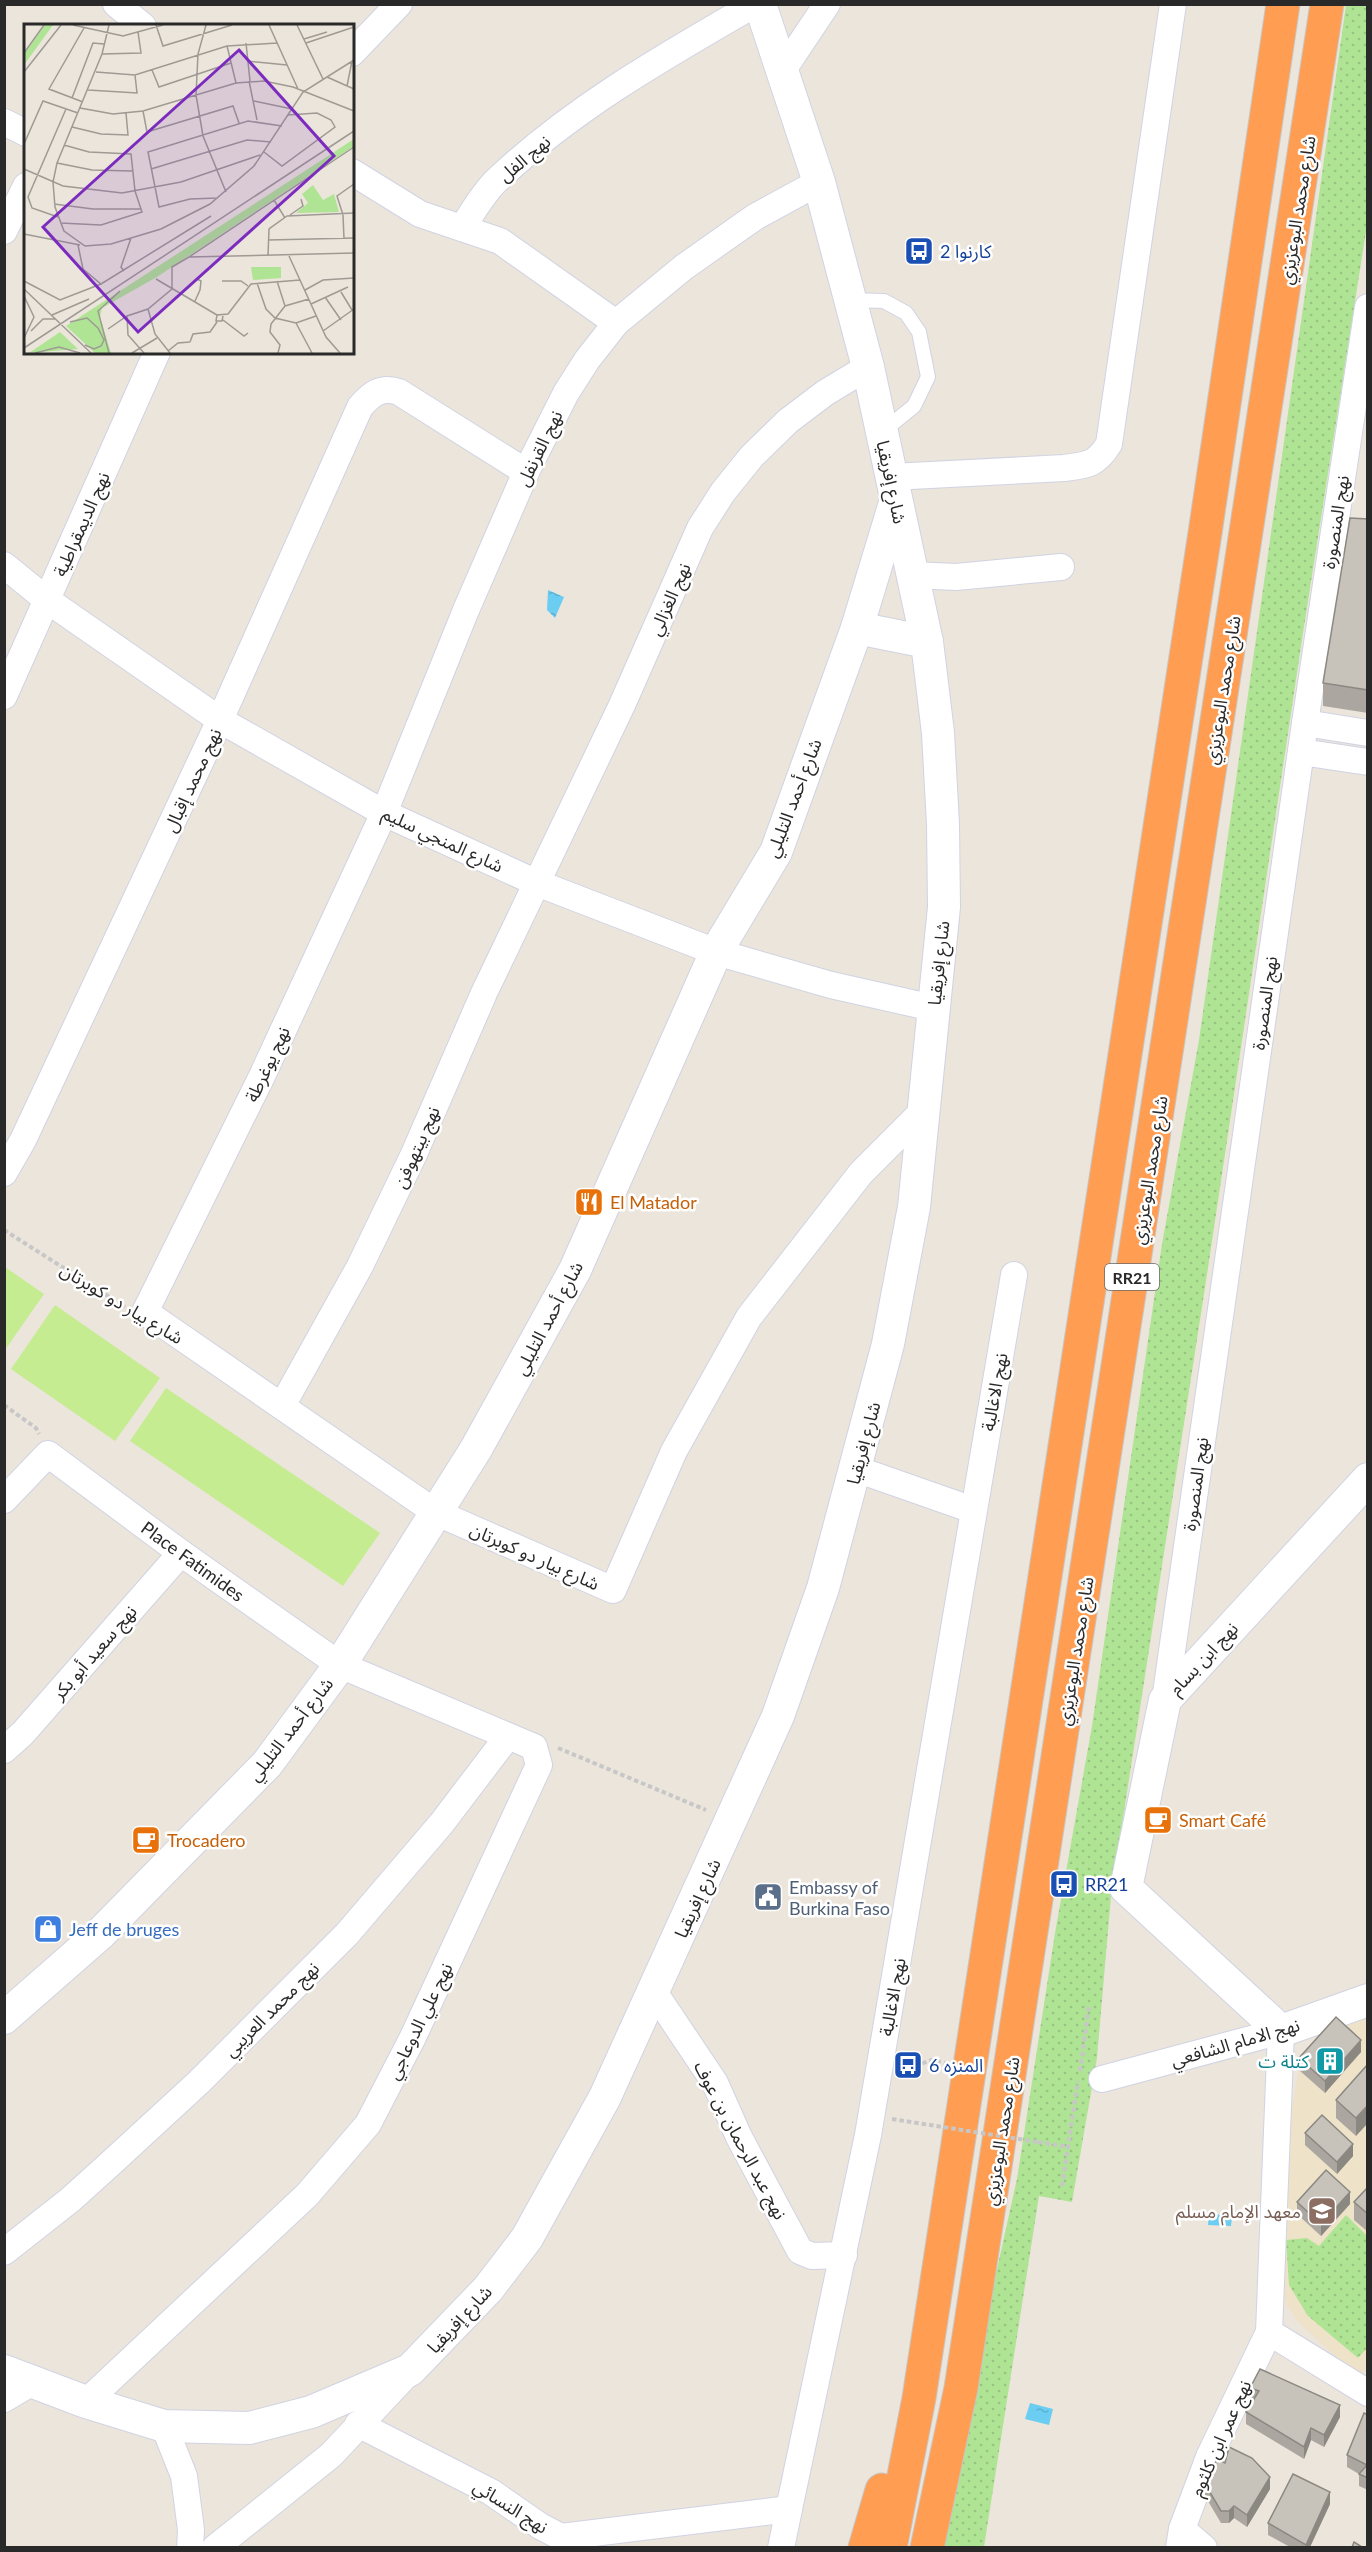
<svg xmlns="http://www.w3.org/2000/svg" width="1372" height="2552" viewBox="0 0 1372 2552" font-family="Lato,'Noto Sans Arabic',sans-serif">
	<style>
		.education { fill: #eee2c9 }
		.grass { fill: url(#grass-dots) }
		.pitch { fill: #c5ec91 }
		.water { fill: url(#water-ripples) }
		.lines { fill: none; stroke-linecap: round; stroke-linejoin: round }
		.service-casing { stroke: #d0d3e3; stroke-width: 16 }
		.minor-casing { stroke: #d0d3e3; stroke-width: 28 }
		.tertiary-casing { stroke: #d0d3e3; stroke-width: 34 }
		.motorway-casing { stroke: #c7c7c7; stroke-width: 35 }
		.path { stroke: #c7c7c7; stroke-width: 4; stroke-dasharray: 4.5 3; stroke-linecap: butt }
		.service { stroke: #fff; stroke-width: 14 }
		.minor { stroke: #fff; stroke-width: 26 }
		.tertiary { stroke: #fff; stroke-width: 32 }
		.motorway { stroke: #ff9e53; stroke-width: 33 }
		.path-bridge { stroke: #c7c7c7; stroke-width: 4; stroke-dasharray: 4.5 3; stroke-linecap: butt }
		.wall { fill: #aba7a0 }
		.shaded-wall { fill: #8b8882 }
		.building { fill: #c7c2ba; stroke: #8b8882; stroke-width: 1.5 }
		.labels { text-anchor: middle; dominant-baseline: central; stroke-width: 5; stroke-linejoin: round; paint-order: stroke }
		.shield { fill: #fff; stroke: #696969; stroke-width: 1.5 }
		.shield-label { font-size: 16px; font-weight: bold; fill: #292929 }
		.street-label { font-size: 18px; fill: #292929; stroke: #fff }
		.transit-label { font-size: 18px; fill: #164399; stroke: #fff; text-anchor: start }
		.food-label { font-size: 18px; fill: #c56008; stroke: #fff; text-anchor: start }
		.service-label { font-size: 18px; fill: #4e5e75; stroke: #fff; text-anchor: start }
		.shop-label { font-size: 18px; fill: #366cbe; stroke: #fff; text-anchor: start }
		.culture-label { font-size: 18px; fill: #0d838f; stroke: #fff; text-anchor: end }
		.education-label { font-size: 18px; fill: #785e54; stroke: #fff; text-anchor: end }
		.inset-road { fill: none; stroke: #9e9a94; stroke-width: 1.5 }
		.view { fill: #7b2cbf; fill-opacity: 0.15; stroke: #7b2cbf; stroke-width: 3 }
		.inset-edge { fill: none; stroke: #292929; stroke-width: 3 }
	</style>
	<defs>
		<pattern id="grass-dots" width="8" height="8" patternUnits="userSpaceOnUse" patternTransform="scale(1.5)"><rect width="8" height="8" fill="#b0e495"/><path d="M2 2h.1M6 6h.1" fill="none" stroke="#97c480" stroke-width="1.8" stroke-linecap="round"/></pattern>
		<pattern id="water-ripples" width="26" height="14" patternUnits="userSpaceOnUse" patternTransform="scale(1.5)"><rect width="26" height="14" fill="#6acdf1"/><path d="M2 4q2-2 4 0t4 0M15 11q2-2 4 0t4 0" fill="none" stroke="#5cb0cf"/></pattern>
	</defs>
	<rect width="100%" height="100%" fill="#ece5db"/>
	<!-- education -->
	<polygon class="education" points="1367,2018 1368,2366 1361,2374 1333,2354 1298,2322 1276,2289 1278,2183 1299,2070 1336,2029"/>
	<!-- grass -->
	<g class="grass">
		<polygon points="1346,5 1367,5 1367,225 1303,633 1206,1281 1111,1896 1097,2058 1072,2202 1039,2196 984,2547 935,2548 1017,2179 1055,1933 1092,1726 1162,1244 1199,1040"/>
		<polygon points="1346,2215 1367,2236 1367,2348 1358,2358 1308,2316 1289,2285 1286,2240 1307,2238 1319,2246"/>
	</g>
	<!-- pitch -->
	<g class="pitch">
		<polygon points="5,1267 44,1294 5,1350"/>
		<polygon points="55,1305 160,1378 115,1441 11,1369"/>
		<polygon points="166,1388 380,1533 343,1586 130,1441"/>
	</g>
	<!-- water -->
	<g class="water">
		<polygon points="548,590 564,597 555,618 547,610"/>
		<polygon points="1209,2214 1232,2215 1231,2226 1208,2225"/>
		<polygon points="1030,2403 1053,2409 1049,2425 1025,2419"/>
	</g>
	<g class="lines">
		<!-- service casing -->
		<g class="service-casing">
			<polyline id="service" points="850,300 884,301 906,313 919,332 928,377 914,406 882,432"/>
		</g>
		<!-- minor casing -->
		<g class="minor-casing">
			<g id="minor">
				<polyline points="116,4 143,26"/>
				<polyline points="352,53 399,4"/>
				<polyline points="783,70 827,4"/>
				<polyline points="4,122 26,133"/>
				<polyline points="352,172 420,214 500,241 616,323"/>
				<polyline points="819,182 755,217 684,267 616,323 587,360 566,393 526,472 466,610 384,813 262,1076 145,1312 435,1512 613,1590 674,1451 749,1317 861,1173 923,1111"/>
				<path d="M462 228C473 212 483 193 497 180 573 108 665 56 755 4"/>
				<polyline points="4,231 26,186"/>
				<path d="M891 477 1064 468C1087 465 1096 465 1109 444L1173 4"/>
				<polyline points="4,565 47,600 220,720 384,813 537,883 716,952 831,985 933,1008"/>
				<polyline points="912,575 956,577 1061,567"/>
				<polyline points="4,696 157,352"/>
				<polyline points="1305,723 1368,733"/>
				<polyline points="1301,752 1368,762"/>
				<path d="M4 1173 23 1140 220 720 360 407C371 394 381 386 399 392L526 472"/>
				<polyline points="282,1406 360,1266 414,1154 484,993 622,705 700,528 723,492 752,456 788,421 825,393 868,367"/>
				<polyline points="856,1469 973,1510"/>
				<polyline points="4,1500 48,1454 181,1553 340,1665 534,1747 539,1765 413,2037 368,2124 307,2195 86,2402"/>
				<polyline points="1165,1700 1305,723 1368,307"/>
				<polyline points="4,1750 23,1733 181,1553"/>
				<polyline points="654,1992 715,2083 739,2137 800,2251 812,2256 844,2255"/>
				<polyline points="1102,2079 1281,2031 1269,2332 1209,2457 1182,2529 1179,2548"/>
				<polyline points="4,2252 70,2200 111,2163 199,2082 347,1934 441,1824 508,1736"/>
				<polyline points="1269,2332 1368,2393"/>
				<polyline points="4,2399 31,2383"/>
				<polyline points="358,2424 491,2492 540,2526 561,2537 789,2509 868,2135 1014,1275"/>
				<polyline points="164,2426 184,2476 191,2530 190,2548"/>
				<polyline points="1182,2529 1204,2548"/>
				<polyline points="215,2548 331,2455 406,2375"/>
				<polyline points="781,2548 789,2509"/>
			</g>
		</g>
		<!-- tertiary casing -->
		<g class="tertiary-casing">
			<g id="tertiary">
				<polyline points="857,628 927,642"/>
				<polyline points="1368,1479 1165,1700 1126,1888 1281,2031 1368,2000"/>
				<polyline points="4,2018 100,1934 267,1764 340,1665 476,1449 575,1270 716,952 776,852 857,628 895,503"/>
				<polyline points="4,2371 86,2402 164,2426 249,2428 311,2412 410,2370 488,2289 527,2238 605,2097 778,1716 823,1588 888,1344 914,1207 944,907 943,824 938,733 927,642 868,367 819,182 760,4"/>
			</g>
		</g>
		<!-- motorway casing -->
		<g class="motorway-casing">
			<g id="motorway">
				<polyline points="865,2548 882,2490"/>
				<polyline points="890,2548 919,2398 1205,533 1283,4"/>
				<polyline points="927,2548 961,2388 1327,4"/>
			</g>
		</g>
		<!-- path -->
		<g class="path">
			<polyline points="4,1230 125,1307"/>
			<polyline points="4,1405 36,1428 39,1434"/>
			<polyline points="558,1748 706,1810"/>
			<polyline points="901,2071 932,2060 945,2063"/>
			<polyline points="1080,2071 1089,2006"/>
			<polyline points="1038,2142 1069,2147"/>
			<polyline points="1062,2186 1078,2081"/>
		</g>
		<!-- service -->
		<use href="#service" class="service"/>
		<!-- minor -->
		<use href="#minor" class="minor"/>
		<!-- tertiary -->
		<use href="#tertiary" class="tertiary"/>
		<!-- motorway -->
		<use href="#motorway" class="motorway"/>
		<!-- path-bridge -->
		<polyline class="path-bridge" points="892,2119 1038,2142"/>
	</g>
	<!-- wall -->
	<g class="wall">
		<polygon points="1368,519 1368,713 1323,706 1323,683"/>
		<polygon points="1361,2052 1325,2093 1299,2070 1299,2058"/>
		<polygon points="1368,2064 1356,2136 1336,2118 1336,2100"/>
		<polygon points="1305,2133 1353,2156 1337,2174 1305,2145"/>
		<polygon points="1368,2187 1368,2232 1354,2220 1354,2202"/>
		<polygon points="1297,2202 1350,2204 1321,2236 1297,2214"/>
		<polygon points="1250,2388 1340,2417 1324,2447 1311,2440 1304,2459 1246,2424 1246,2412 1253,2401 1250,2400"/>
		<polygon points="1368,2415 1368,2490 1359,2486 1359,2474 1347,2467 1347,2455"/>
		<polygon points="1205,2484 1270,2489 1247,2527 1234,2518 1229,2523 1221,2523 1205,2496"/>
		<polygon points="1330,2504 1310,2547 1290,2547 1268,2535 1268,2523"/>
	</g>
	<!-- shaded-wall -->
	<g class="shaded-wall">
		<polygon points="1361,2040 1361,2052 1325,2093 1325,2081"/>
		<polygon points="1368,2105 1368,2123 1356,2136 1356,2118"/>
		<polygon points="1353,2144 1353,2156 1337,2174 1337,2162"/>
		<polygon points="1350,2192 1350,2204 1321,2236 1321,2224"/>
		<polygon points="1340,2405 1340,2417 1324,2447 1324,2435"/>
		<polygon points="1311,2428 1311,2440 1304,2459 1304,2447"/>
		<polygon points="1270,2477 1270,2489 1247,2527 1247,2515"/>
		<polygon points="1330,2492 1330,2504 1310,2547 1306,2547 1306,2545"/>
		<polygon points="1234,2506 1234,2518 1229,2523 1229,2511"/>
	</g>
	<!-- building -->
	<g class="building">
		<polygon points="1350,518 1368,519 1368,690 1323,683"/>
		<polygon points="1336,2017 1361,2040 1325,2081 1299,2058"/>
		<polygon points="1368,2064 1368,2105 1356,2118 1336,2100"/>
		<polygon points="1322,2115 1353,2144 1337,2162 1305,2133"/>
		<polygon points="1326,2170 1350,2192 1321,2224 1297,2202"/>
		<polygon points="1368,2187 1368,2214 1354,2202"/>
		<polygon points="1260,2369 1340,2405 1324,2435 1311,2428 1304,2447 1246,2412 1259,2391 1250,2388"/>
		<polygon points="1364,2413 1368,2415 1368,2478 1359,2474 1367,2465 1347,2455"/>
		<polygon points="1229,2447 1252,2458 1270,2477 1247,2515 1234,2506 1229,2511 1221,2511 1205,2484 1217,2459 1225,2463"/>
		<polygon points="1293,2474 1330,2492 1306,2545 1268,2523"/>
		<polygon points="1354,2542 1362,2547 1352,2547"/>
	</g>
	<!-- icons -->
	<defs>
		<g id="bus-square" transform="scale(1.5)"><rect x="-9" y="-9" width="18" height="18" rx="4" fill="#1a4fb4" stroke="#fff"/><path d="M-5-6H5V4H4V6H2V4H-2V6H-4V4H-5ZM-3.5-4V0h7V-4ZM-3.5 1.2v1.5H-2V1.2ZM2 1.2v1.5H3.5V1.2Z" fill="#fff"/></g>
		<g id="restaurant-square" transform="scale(1.5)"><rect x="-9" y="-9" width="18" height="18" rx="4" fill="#e8710a" stroke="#fff"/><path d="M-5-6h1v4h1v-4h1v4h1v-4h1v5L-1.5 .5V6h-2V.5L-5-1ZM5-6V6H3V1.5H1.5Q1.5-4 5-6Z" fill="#fff"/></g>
		<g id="cafe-square" transform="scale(1.5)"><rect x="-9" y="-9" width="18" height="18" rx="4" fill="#e8710a" stroke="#fff"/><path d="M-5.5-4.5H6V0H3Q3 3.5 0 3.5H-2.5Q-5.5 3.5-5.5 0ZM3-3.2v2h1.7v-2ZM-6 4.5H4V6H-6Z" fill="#fff"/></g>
		<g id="civic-square" transform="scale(1.5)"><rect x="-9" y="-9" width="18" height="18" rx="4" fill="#5c6f8a" stroke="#fff"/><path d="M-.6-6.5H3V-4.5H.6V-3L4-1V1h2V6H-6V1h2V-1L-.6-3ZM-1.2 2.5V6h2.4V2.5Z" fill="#fff"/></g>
		<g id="shop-square" transform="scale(1.5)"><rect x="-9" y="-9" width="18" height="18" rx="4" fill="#3f7fe0" stroke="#fff"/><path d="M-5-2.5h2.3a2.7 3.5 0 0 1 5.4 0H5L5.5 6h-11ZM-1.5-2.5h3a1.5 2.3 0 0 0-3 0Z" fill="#fff"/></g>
		<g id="building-square" transform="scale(1.5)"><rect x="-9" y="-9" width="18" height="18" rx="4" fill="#0f9aa8" stroke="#fff"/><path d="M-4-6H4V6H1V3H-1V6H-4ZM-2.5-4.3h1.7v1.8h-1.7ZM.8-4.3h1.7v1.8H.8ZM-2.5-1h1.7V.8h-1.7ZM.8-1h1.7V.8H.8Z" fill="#fff"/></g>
		<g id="school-square" transform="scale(1.5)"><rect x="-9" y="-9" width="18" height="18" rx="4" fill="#8d6e63" stroke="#fff"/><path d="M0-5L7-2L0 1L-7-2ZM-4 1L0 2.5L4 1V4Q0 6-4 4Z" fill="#fff"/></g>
	</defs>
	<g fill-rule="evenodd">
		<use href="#bus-square" x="919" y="251"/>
		<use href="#restaurant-square" x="589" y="1202"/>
		<use href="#cafe-square" x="1158" y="1820"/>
		<use href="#cafe-square" x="146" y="1840"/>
		<use href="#bus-square" x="1064" y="1884"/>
		<use href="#civic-square" x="768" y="1897"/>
		<use href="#shop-square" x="48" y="1929"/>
		<use href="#building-square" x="1330" y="2061"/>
		<use href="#bus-square" x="908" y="2065"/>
		<use href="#school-square" x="1322" y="2211"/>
	</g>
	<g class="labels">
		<!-- shield labels -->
		<rect class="shield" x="1105" y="1264" width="54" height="26" rx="4.5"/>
		<g class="shield-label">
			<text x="1132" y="1277">RR21</text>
		</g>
		<!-- street labels -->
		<g class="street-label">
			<text transform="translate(524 158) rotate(-40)">نهج الفل</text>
			<text transform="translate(1297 210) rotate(-81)">شارع محمد البوعزيزي</text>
			<text transform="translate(539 448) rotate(-64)">نهج القرنفل</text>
			<text transform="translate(892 482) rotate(78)">شارع إفريقيا</text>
			<text transform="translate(1335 522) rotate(-81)">نهج المنصورة</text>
			<text transform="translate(81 524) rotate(-66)">نهج الديمقراطية</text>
			<text transform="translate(669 599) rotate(-66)">نهج الغزالي</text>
			<text transform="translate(1222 690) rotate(-81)">شارع محمد البوعزيزي</text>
			<text transform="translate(192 780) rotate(-65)">نهج محمد إقبال</text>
			<text transform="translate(793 798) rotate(-69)">شارع أحمد التليلي</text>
			<text transform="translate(443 839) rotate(25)">شارع المنجي سليم</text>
			<text transform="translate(938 963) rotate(-84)">شارع إفريقيا</text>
			<text transform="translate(1264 1003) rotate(-82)">نهج المنصورة</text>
			<text transform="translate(267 1064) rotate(-65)">نهج يوغرطة</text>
			<text transform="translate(416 1147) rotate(-66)">نهج بيتهوفن</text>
			<text transform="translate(1149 1170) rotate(-81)">شارع محمد البوعزيزي</text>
			<text transform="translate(122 1303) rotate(31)">شارع بيار دو كوبرتان</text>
			<text transform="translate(548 1318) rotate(-62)">شارع أحمد التليلي</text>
			<text transform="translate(994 1392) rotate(-80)">نهج الاغالبة</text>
			<text transform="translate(863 1443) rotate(-75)">شارع إفريقيا</text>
			<text transform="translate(1195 1484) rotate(-82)">نهج المنصورة</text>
			<text transform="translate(535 1556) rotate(24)">شارع بيار دو كوبرتان</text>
			<text transform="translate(193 1561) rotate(36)">Place Fatimides</text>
			<text transform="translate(1075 1651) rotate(-81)">شارع محمد البوعزيزي</text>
			<text transform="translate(94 1652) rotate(-49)">نهج سعيد أبو بكر</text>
			<text transform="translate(1203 1658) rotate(-47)">نهج ابن بسام</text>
			<text transform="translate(290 1729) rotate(-52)">شارع أحمد التليلي</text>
			<text transform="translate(697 1898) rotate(-65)">شارع إفريقيا</text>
			<text transform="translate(892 1997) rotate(-80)">نهج الاغالبة</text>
			<text transform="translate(271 2009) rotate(-45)">نهج محمد العريبي</text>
			<text transform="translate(419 2021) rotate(-64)">نهج علي الدوعاجي</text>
			<text transform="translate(1235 2042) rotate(-16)">نهج الامام الشافعي</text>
			<text transform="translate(1001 2131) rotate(-81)">شارع محمد البوعزيزي</text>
			<text transform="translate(741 2140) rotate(62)">نهج عبد الرحمان بن عوف</text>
			<text transform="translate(459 2319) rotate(-47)">شارع إفريقيا</text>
			<text transform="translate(1220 2438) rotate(-66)">نهج عمر ابن كلثوم</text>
			<text transform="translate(511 2506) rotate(32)">نهج النسائي</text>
		</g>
		<!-- transit labels -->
		<g class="transit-label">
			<text x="940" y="251">كارنوا 2</text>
			<text x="1085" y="1884">RR21</text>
			<text x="929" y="2065">المنزه 6</text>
		</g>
		<!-- food labels -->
		<g class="food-label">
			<text x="610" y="1202">El Matador</text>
			<text x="1179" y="1820">Smart Café</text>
			<text x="167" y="1840">Trocadero</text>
		</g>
		<!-- service labels -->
		<g class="service-label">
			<text x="789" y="1887">Embassy of<tspan x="789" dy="21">Burkina Faso</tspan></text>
		</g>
		<!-- shop labels -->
		<g class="shop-label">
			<text x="69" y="1929">Jeff de bruges</text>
		</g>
		<!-- culture labels -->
		<g class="culture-label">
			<text x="1309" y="2061">كتلة ت</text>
		</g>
		<!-- education labels -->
		<g class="education-label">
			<text x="1301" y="2211">معهد الإمام مسلم</text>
		</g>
	</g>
	<!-- overview -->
	<g transform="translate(24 24)">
		<rect width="330" height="330" fill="#ece5db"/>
		<path d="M21 1H29L0 41V30ZM330 115V122L133 253 78 284 76 293 87 329H71L42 302ZM289 161 299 176 310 170 315 188 272 189 284 179 278 170ZM36 308 54 325 5 329Z" fill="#b0e495"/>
		<path d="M227 243H257V254L229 256Z" fill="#b0e495"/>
		<path class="inset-road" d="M49 1 99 12 139 1M85 1 78 30 33 139 29 158 31 183 40 207 61 222 87 220 137 205 186 180 230 142 279 68 330 36M132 1 139 22 208 1M182 1 174 30 172 71 179 112 202 168M245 1 274 65M273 1 299 55M280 15 303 8M222 19 226 57M282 19 330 3M203 22 212 59M0 29 20 1M78 30 117 29 114 8M223 37 263 41M128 46 135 63 207 39M0 48 37 1M72 48 111 51 203 22 253 19M303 53 330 65M225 57 233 96M323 62 328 37M64 66 113 69 111 51M48 74 69 19 80 20M230 77 268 85M59 78 25 65 60 4M56 84 89 90 119 87 212 59 240 57 269 63 330 87M119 87 123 108 209 82 215 99M48 103 77 110 104 111 102 89M0 120 19 77 54 89M240 128 258 142 311 103 307 96 293 89 264 91M33 139 68 146 108 147M0 145 39 162 98 169 157 158 236 131M127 145 223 116 247 118M194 174 166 175 135 183 124 128 224 97 258 102M250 176 261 194M30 180 69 185H117M266 191 279 182 277 175M34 193 8 184 4 173 42 85M36 199 77 201 118 188 111 167 107 130 65 128 40 121M0 210 56 221M320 215 319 191 313 172 330 160M244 216 330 214M54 221 59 245 77 260 187 192M244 232 245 205 263 192 330 189M265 232 302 313 316 329M165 233 330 123M100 247 97 243 107 214M132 255 193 291M0 257 36 276 77 260M198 257H217L224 262M253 257 261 282M233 259 242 285 251 294 272 299 292 292M0 265 67 329M148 265V243L165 233 330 229M281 266 299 256 330 254M317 268 328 286M0 272 10 293 0 314M301 273 317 296M171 277 176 266 177 257 173 255M287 280 324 263M124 285 131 310 146 329M28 291 65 275M103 292 104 311 120 329M199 292 198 297H192L193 291 204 290 227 260 276 256M199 296 220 312 224 309M46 298 63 294 74 304 80 316 77 322 70 325 61 321M272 299 288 329M84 305 103 292 124 285 148 265M7 307 19 295H31M299 307 330 285M166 318 169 310 186 308 193 298M0 324 330 107M144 327 154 319 166 318M11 329 35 323 56 329M85 329 74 287 96 267M108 329 133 314M254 329 256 321 246 308 247 300 261 282 285 275"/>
		<path class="view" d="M215 26 310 132 114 308 19 203Z"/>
		<rect width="330" height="330" class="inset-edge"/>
	</g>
	<!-- border -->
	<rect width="1372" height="2552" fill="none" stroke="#292929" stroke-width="12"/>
</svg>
